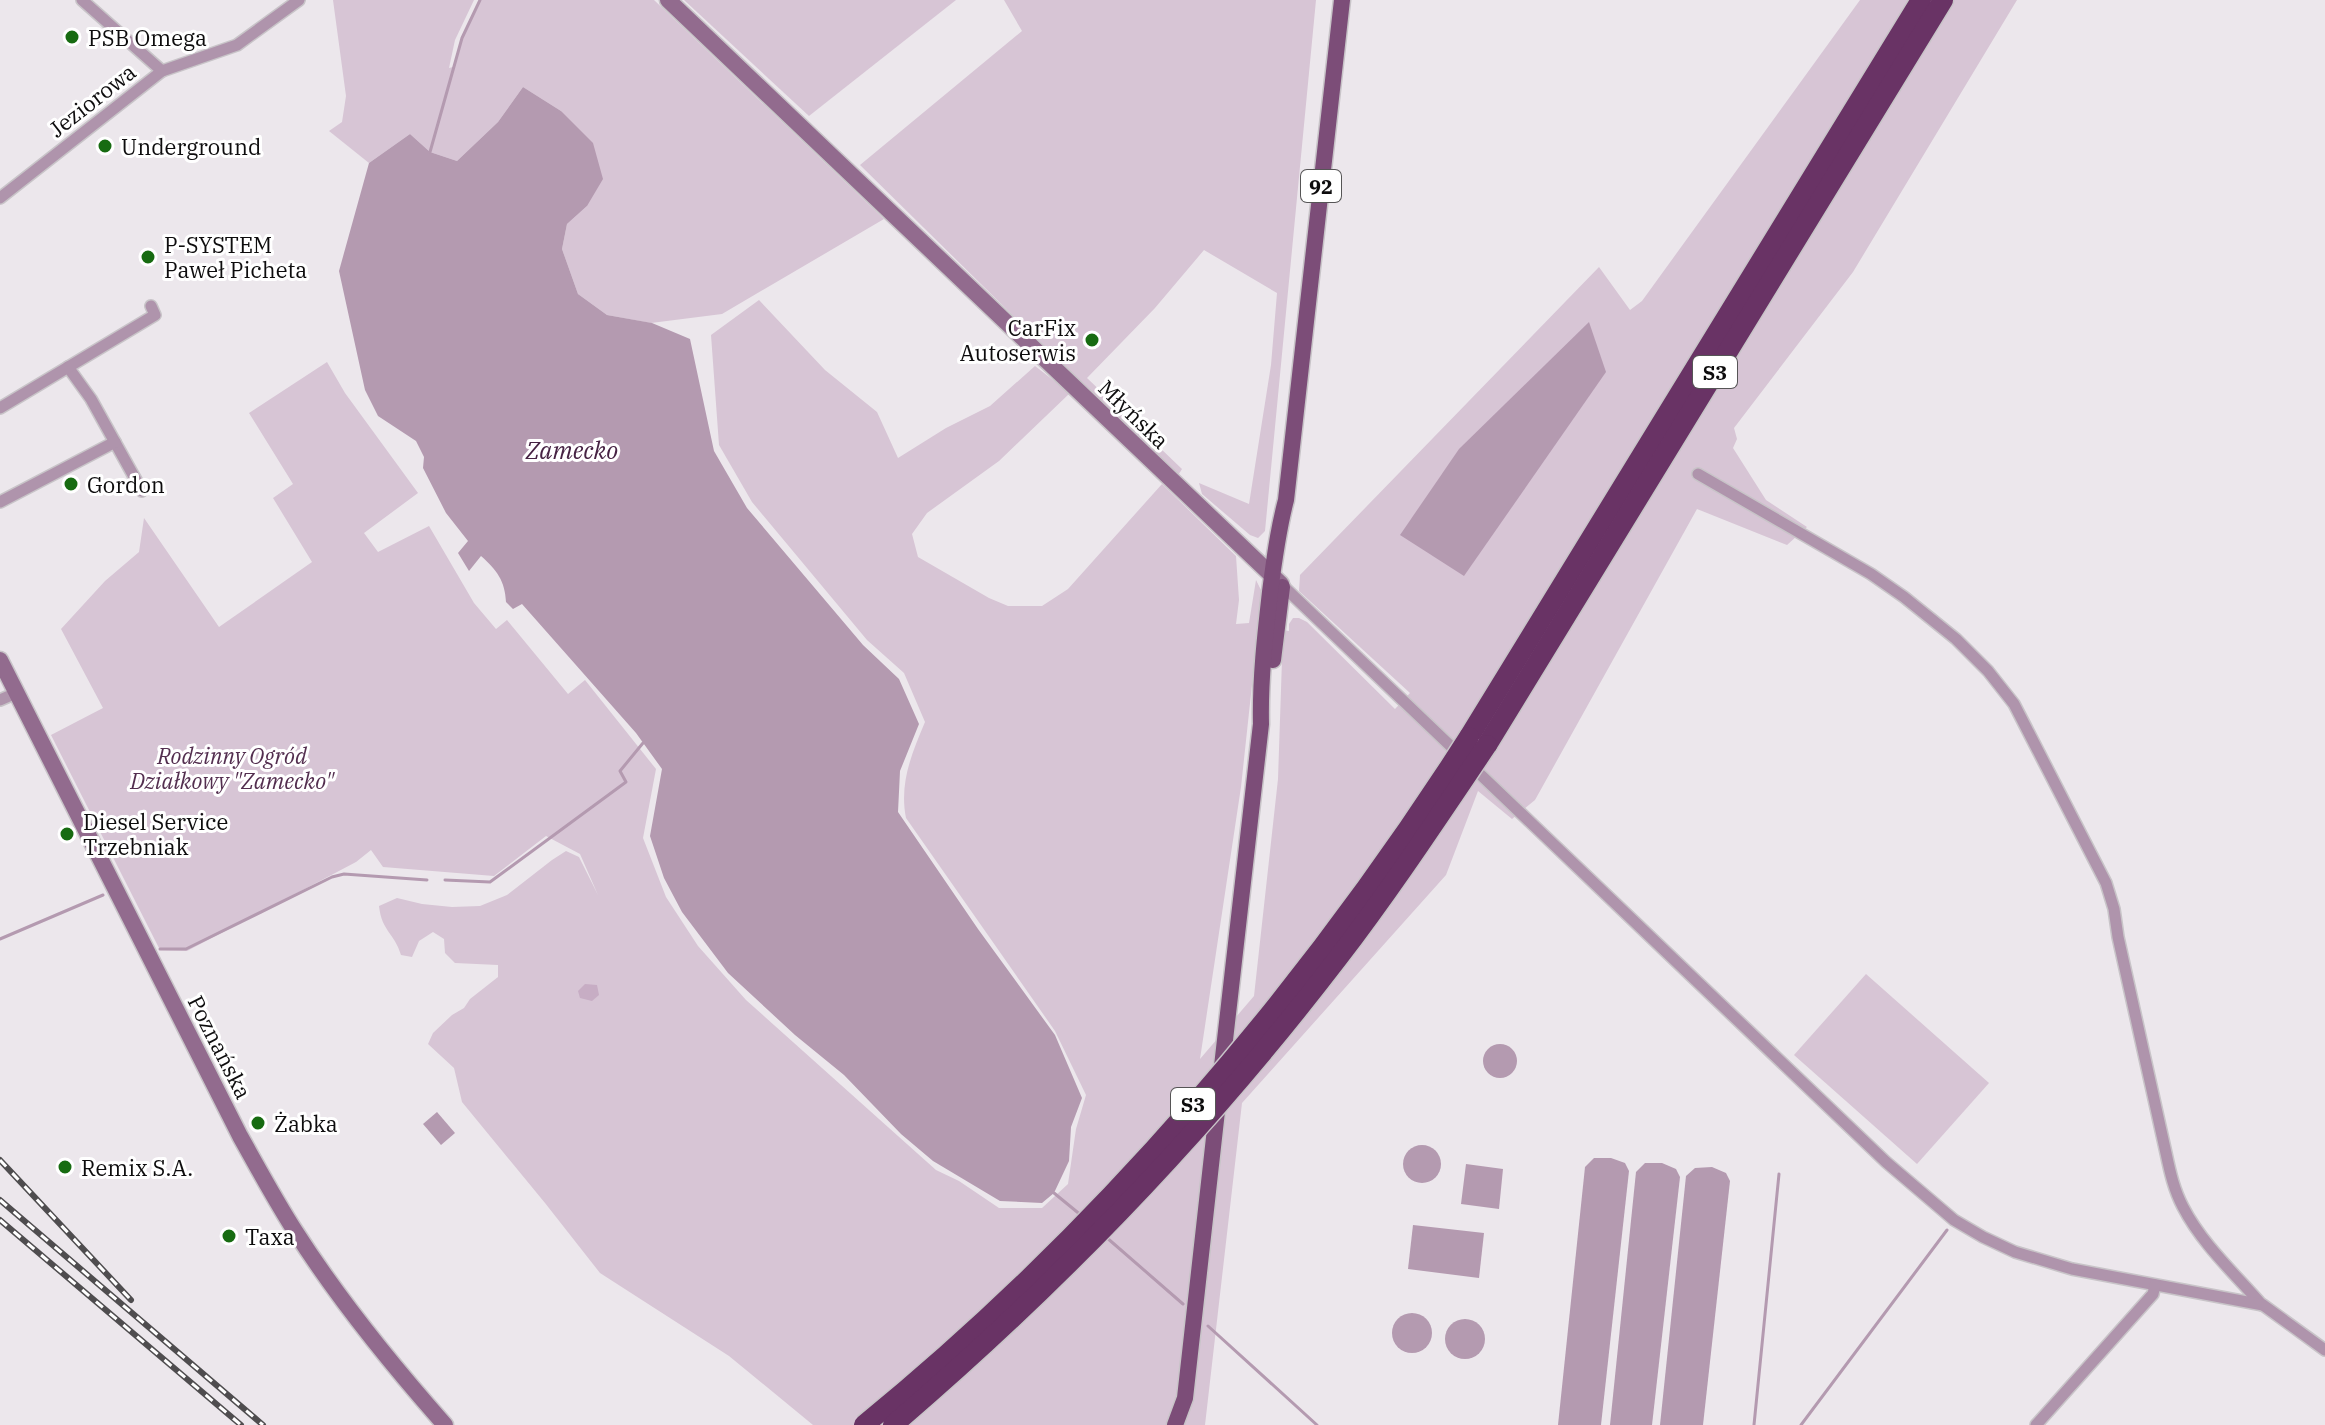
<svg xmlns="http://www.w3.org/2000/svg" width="2325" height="1425" viewBox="0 0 2325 1425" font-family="'IBM Plex Serif',serif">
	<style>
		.green { fill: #d7c5d5 }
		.forest { fill: #c7adc4 }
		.water { fill: #b49ab0 }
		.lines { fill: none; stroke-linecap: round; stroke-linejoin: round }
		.stream { stroke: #b49ab0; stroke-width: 3 }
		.street-casing { stroke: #c8c4c8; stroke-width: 14 }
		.secondary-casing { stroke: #c8c4c8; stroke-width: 19 }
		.primary-casing { stroke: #c8c4c8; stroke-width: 19 }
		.highway-casing { stroke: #c8c4c8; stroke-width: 23 }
		.street { stroke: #af94ac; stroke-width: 11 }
		.secondary { stroke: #926b8e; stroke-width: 16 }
		.primary { stroke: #7c4d78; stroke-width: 16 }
		.highway { stroke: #693365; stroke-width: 20 }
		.rail-casing { stroke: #4f4d4f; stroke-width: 6 }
		.rail { stroke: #fff; stroke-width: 3; stroke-dasharray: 9; stroke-linecap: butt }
		.highway-bridge-casing { stroke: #c8c4c8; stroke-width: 23; stroke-linecap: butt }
		.highway-bridge { stroke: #693365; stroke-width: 20 }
		.poi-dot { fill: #176b11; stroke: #fff; stroke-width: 3 }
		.labels { text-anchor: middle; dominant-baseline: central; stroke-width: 6; stroke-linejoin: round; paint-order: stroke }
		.shield { fill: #fff; stroke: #565556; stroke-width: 2 }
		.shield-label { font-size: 20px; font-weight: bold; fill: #0d0c0d }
		.poi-label { font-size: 22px; fill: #0d0c0d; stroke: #fff; text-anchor: start }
		.street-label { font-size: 22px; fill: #0d0c0d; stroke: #fff }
		.park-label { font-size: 22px; font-style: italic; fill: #532e4f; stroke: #fff }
		.water-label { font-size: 24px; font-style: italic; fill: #462243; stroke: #fff }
	</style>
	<rect width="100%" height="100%" fill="#ece7ec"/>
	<!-- green -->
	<g class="green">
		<polygon points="333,0 474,0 455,40 449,68 453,67 462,38 480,0 654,0 884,219 722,314 651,323 607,315 578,294 562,249 567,224 587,206 561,111 523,87 498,122 457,161 430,152 410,134 369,163 329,131 342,122 346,96"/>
		<polygon points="684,0 956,0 809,116"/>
		<polygon points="1004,0 1316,0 1265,531 1258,538 1250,535 1202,494 1199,483 1249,504 1271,365 1277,293 1204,250 1155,308 1087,378 1182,469 1177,477 860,165 1022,31"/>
		<path d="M1860 0H2017L1853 272 1734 428 1737 439 1733 448 1766 500 1807 527 1787 545 1697 509 1535 800 1512 819 1478 791 1446 875 1242 1103 1205 1425H813L729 1356 600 1273 545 1203 462 1102 454 1068 428 1044 433 1033 452 1015 464 1008 470 999 498 977V965L455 963 445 953 444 939 433 932 419 941 412 957 401 955C394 932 382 932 379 906L397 898 422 904 452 907 480 906 507 895 552 860 566 851 579 857 598 895 580 854 546 836 494 876 383 867 371 850 356 862 187 951 160 950 51 735 103 708 61 629 105 581 139 552 144 518 219 627 312 562 273 498 293 484 249 413 327 362 345 393 418 493 364 533 378 552 429 526 474 603 496 629 507 620 568 694 585 680 656 769 643 838 666 897 698 946 746 1000 936 1170 959 1181 999 1208H1042L1068 1184 1076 1129 1086 1095 1055 1031 906 818C899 783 912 753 925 722L904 673 867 640 752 502 719 445 711 335 759 300 825 370 877 412 898 458 946 428 990 406 1035 366 1070 393 999 461 927 513 912 534 918 557 989 598 1008 606H1042L1068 589 1162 484 1236 556 1239 600 1236 624 1249 623 1256 580 1262 592 1241 787 1200 1059 1254 996 1278 779 1283 630 1289 631V624L1293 618H1299L1307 622 1395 709 1410 693 1299 591 1300 575 1599 267 1630 310 1642 301Z"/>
		<polygon points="1866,974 1989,1083 1917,1164 1794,1055"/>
	</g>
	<!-- forest -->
	<polygon class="forest" points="585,984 597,985 599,995 592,1001 580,998 578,991"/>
	<!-- water -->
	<g class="water">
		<path d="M523 87 561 111 593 143 603 179 587 206 567 224 562 249 578 294 607 315 652 323 690 339 714 451 747 508 863 645 899 679 919 724 900 771 898 812 978 929 1055 1035 1082 1098 1071 1127 1069 1161 1054 1193 1042 1203 1000 1201 933 1161 901 1134 844 1075 795 1035 728 973 682 912 664 878 650 836 662 769 636 733 522 604 513 609 506 602C505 581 497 570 481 556L469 571 458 553 468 541 446 513 423 468 424 457 416 441 378 416 365 390 339 271 369 163 410 134 430 152 457 161 498 122Z"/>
		<polygon points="1589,322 1606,372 1464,576 1400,535 1459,449"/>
		<circle cx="1500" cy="1061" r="17"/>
		<polygon points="437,1112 455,1133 441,1145 423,1124"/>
		<circle cx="1422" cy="1164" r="19"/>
		<polygon points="1594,1158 1611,1158 1625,1163 1629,1171 1601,1425 1558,1425 1585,1167"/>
		<polygon points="1645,1163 1662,1163 1676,1169 1680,1177 1652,1425 1610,1425 1636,1172"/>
		<polygon points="1466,1164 1503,1169 1499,1209 1461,1204"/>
		<polygon points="1712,1167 1726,1173 1730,1181 1703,1425 1660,1425 1686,1176 1695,1168"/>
		<polygon points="1413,1225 1484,1233 1479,1278 1408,1269"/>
		<circle cx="1412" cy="1333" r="20"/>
		<circle cx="1465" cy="1339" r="20"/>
	</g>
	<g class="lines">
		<!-- stream -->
		<g class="stream">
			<polyline points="430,152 462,38 480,0"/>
			<polyline points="445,880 490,882 626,782 620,771 643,743"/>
			<polyline points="0,939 103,895"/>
			<polyline points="160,949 186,949 332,877 344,874 427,880"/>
			<polyline points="1054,1193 1082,1216"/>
			<polyline points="1106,1237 1183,1304"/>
			<polyline points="1208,1326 1317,1425"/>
			<polyline points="1754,1425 1779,1174"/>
			<polyline points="1801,1425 1947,1230"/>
		</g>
		<!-- street casing -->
		<g class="street-casing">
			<g id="street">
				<polyline points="82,0 162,71"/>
				<polyline points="0,198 162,71 237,45 299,0"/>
				<polyline points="68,367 91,399 142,491"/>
				<polyline points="0,408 155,315 151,306"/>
				<path d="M1698 474 1871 574 1904 597 1956 639 1988 671 2014 704 2106 883 2114 909 2118 937 2166 1153C2170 1172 2174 1190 2183 1207 2202 1244 2235 1274 2262 1305"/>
				<polyline points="0,502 115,442"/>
				<polyline points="1282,585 1886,1162 1954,1220 1983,1237 2015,1252 2072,1269 2263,1305 2325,1350"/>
				<polyline points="0,700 16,693"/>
				<polyline points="2036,1425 2153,1294 2155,1285"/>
			</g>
		</g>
		<!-- secondary casing -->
		<g class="secondary-casing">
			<g id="secondary">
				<polyline points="668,0 1281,584"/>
				<path d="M0 660 240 1136C258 1168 275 1200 295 1231 339 1300 391 1364 445 1425"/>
			</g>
		</g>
		<!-- primary casing -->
		<g class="primary-casing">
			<g id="primary">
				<polyline points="1273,660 1282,587"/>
				<path d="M1221 1075 1261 724C1260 680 1265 636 1270 592 1274 561 1278 530 1286 500L1342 0"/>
				<polyline points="1175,1425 1185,1398 1218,1102"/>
			</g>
		</g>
		<!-- highway casing -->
		<g class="highway-casing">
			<g id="highway">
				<polyline points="1469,737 1921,0"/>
				<polyline points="1487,745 1943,0"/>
			</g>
		</g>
		<!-- street -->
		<use href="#street" class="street"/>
		<!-- secondary -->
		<use href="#secondary" class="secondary"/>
		<!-- primary -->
		<use href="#primary" class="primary"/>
		<!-- highway -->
		<use href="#highway" class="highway"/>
		<!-- rail casing -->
		<g class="rail-casing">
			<g id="rail">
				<polyline points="0,1160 131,1300"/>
				<polyline points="0,1200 263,1425"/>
				<polyline points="0,1220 241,1425"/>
			</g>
		</g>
		<!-- rail -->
		<use href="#rail" class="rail"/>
		<!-- highway-bridge casing -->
		<g class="highway-bridge-casing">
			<g id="highway-bridge">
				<path d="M864 1425C1100 1233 1306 992 1469 737"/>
				<path d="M893 1425C1057 1285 1207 1129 1338 958 1391 889 1439 816 1487 745"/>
			</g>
		</g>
		<!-- highway-bridge -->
		<use href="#highway-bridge" class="highway-bridge"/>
	</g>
	<!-- markers -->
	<g class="poi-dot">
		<circle cx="72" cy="37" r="8"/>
		<circle cx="105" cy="146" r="8"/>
		<circle cx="148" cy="257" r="8"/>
		<circle cx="1092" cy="340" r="8"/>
		<circle cx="71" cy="484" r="8"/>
		<circle cx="67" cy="834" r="8"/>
		<circle cx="258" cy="1123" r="8"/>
		<circle cx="65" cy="1167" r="8"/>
		<circle cx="229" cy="1236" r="8"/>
	</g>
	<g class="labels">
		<!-- shield labels -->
		<g class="shield">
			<rect x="1301" y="170" width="40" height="32" rx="6"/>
			<rect x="1693" y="356" width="44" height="32" rx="6"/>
			<rect x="1171" y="1088" width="44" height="32" rx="6"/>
		</g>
		<g class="shield-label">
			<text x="1321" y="186">92</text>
			<text x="1715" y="372">S3</text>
			<text x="1193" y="1104">S3</text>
		</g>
		<!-- poi labels -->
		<g class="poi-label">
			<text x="88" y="37">PSB Omega</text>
			<text x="121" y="146">Underground</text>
			<text x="164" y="244">P-SYSTEM<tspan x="164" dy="25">Paweł Picheta</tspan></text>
			<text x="1076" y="327" text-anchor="end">CarFix<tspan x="1076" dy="25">Autoserwis</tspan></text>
			<text x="87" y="484">Gordon</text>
			<text x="83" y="821">Diesel Service<tspan x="83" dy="25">Trzebniak</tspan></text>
			<text x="274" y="1123">Żabka</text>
			<text x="81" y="1167">Remix S.A.</text>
			<text x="245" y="1236">Taxa</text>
		</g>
		<!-- street labels -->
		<g class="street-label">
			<text transform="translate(92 100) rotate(-38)">Jeziorowa</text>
			<text transform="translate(1134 414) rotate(44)">Młyńska</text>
			<text transform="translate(220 1047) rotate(63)">Poznańska</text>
		</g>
		<!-- park labels -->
		<g class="park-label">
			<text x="232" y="755">Rodzinny Ogród<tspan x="232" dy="25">Działkowy "Zamecko"</tspan></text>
		</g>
		<!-- water labels -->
		<g class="water-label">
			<text x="572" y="450">Zamecko</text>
		</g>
	</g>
</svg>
